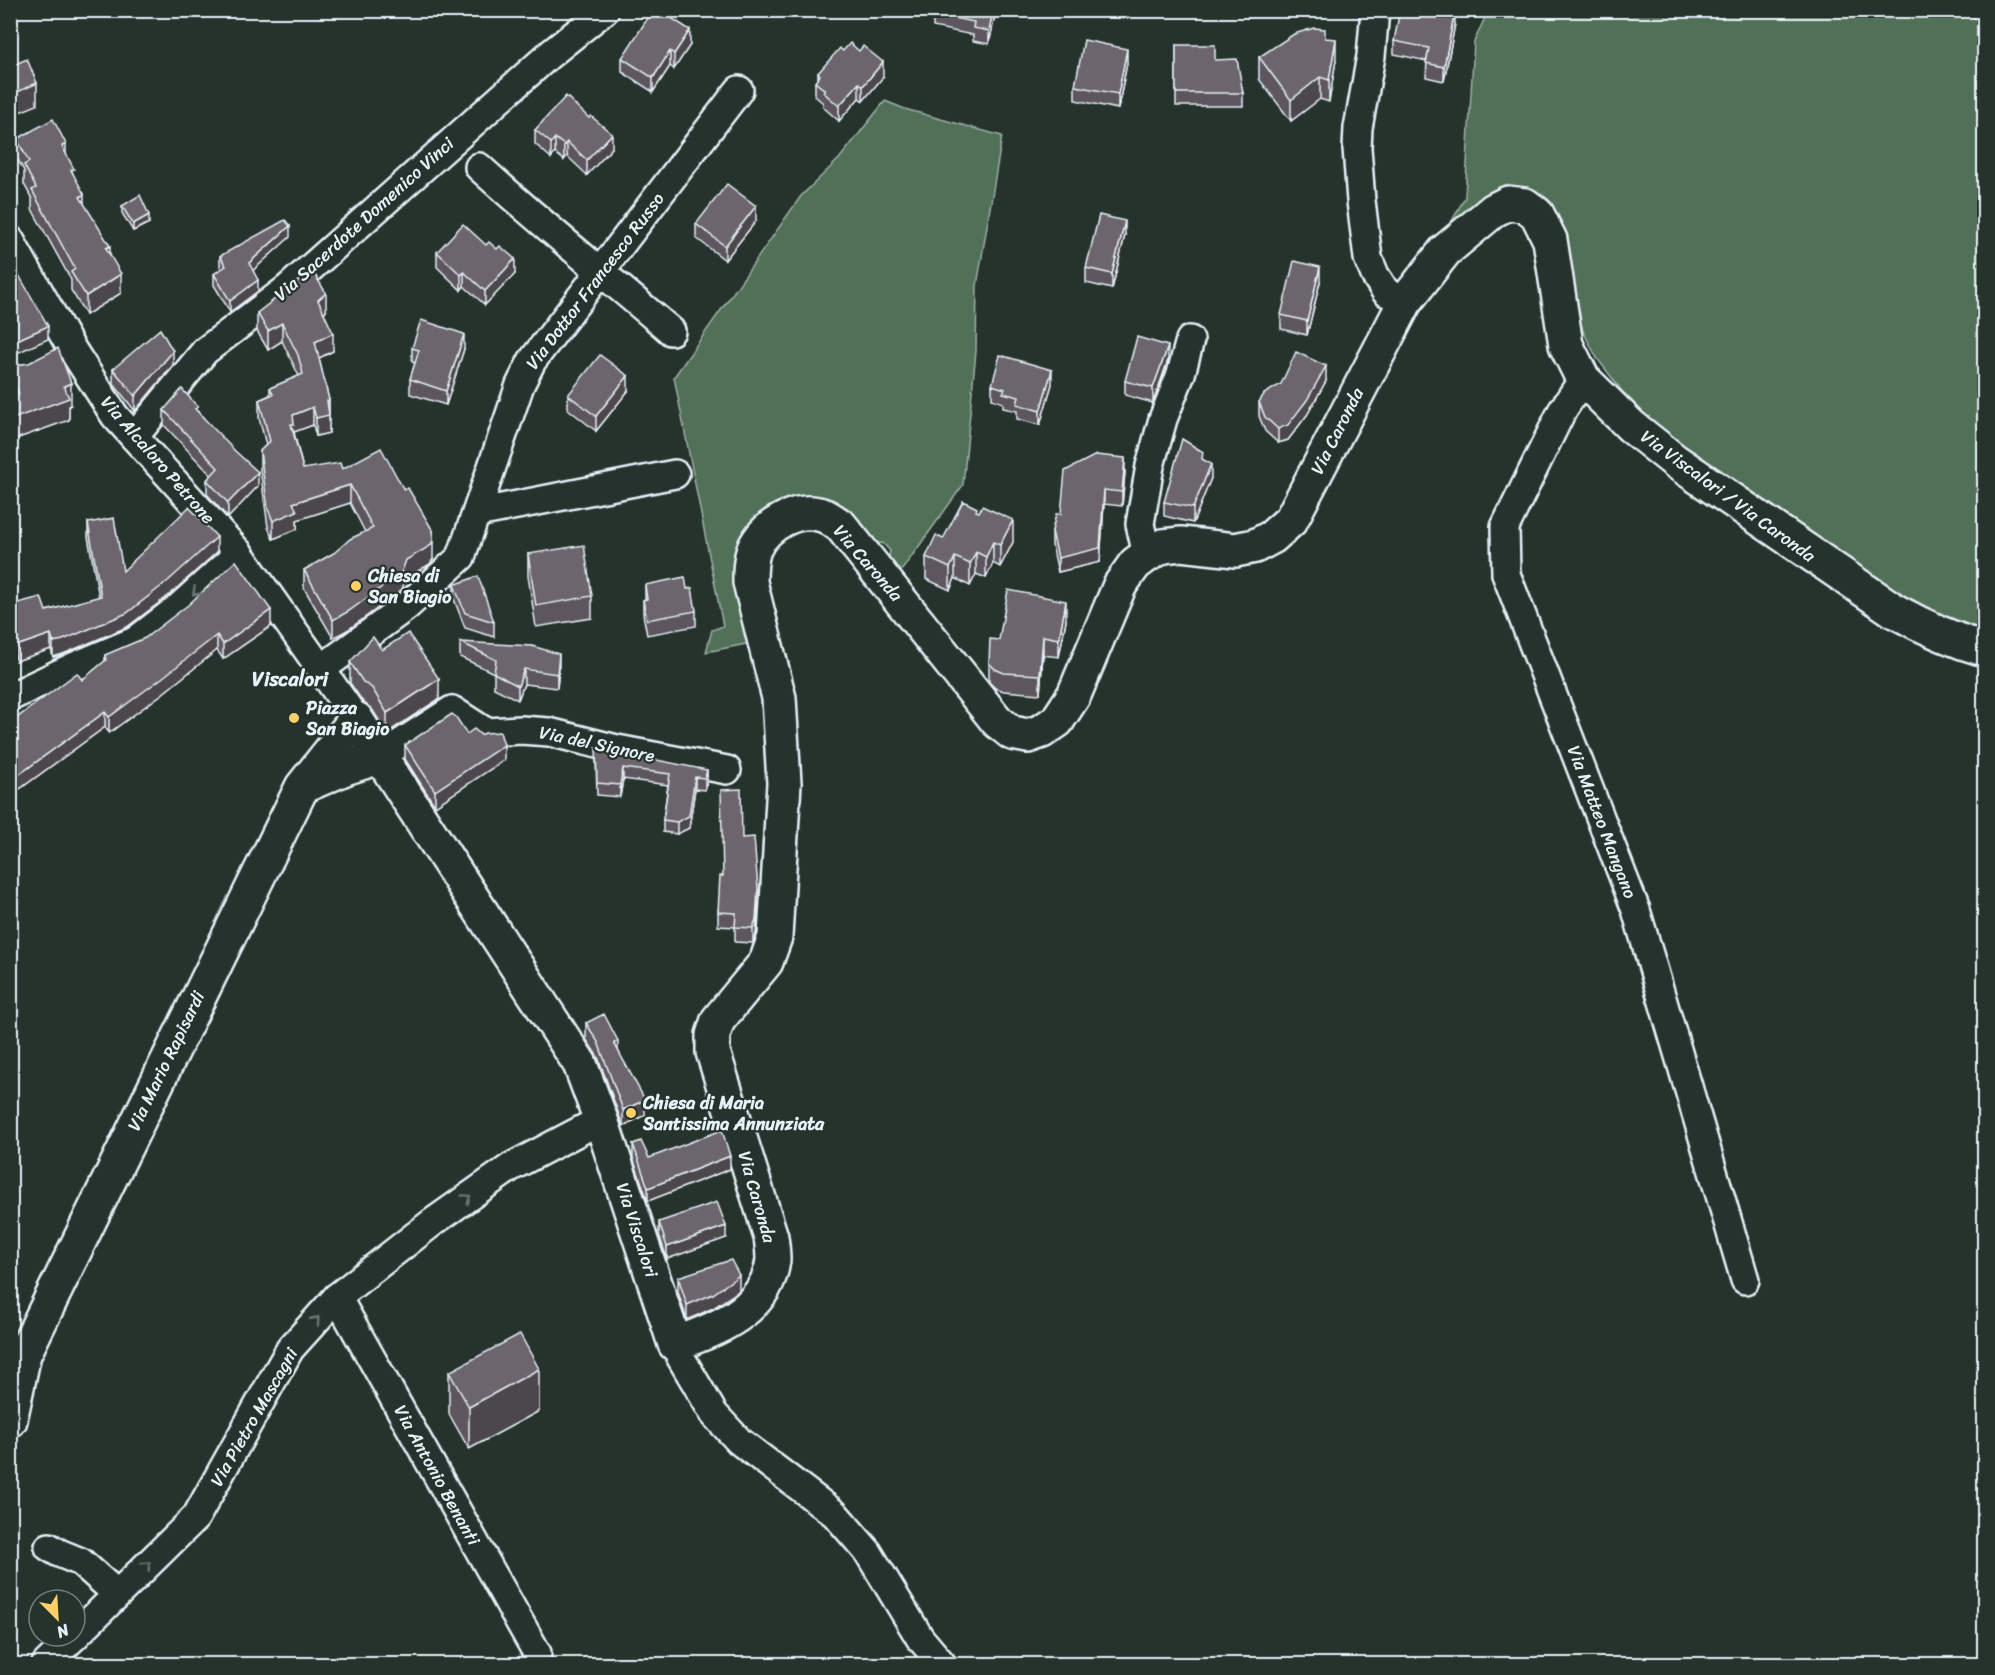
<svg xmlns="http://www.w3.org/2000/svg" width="1995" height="1675" viewBox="0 0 1995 1675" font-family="Sriracha,sans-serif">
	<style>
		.green { fill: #517059; stroke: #9cb0a8; stroke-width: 1.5 }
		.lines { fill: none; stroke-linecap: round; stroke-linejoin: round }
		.street-casing { stroke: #e8f1f8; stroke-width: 32 }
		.secondary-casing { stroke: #e8f1f8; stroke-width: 38 }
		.street { stroke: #26332d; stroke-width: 27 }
		.secondary { stroke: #26332d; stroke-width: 33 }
		.wall { fill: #5d575e; stroke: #e8f1f8; stroke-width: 1.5 }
		.shaded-wall { fill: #4c474c; stroke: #e8f1f8; stroke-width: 1.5 }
		.building { fill: #6c656d; stroke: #e8f1f8; stroke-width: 1.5 }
		.oneway { stroke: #6a7674 }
		.poi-dot { fill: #ffd166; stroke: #26332d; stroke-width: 2 }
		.labels { text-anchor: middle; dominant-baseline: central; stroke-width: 4.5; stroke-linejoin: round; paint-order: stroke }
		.street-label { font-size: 18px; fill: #e8f1f8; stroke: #26332d }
		.poi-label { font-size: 18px; font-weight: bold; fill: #e8f1f8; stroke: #26332d; text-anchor: start }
		.neighbourhood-label { font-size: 20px; font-weight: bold; fill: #e8f1f8; stroke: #26332d }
	</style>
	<rect width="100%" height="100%" fill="#26332d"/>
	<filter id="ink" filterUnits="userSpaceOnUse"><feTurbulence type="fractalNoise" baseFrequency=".0167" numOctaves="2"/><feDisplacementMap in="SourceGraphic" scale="12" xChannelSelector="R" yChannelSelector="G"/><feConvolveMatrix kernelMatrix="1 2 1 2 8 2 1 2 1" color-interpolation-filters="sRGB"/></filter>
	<g filter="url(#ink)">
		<!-- green -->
		<g class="green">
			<polygon points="1488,11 1967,11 1984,27 1984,636 1878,588 1660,430 1622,391 1597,358 1583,331 1576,308 1571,267 1553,206 1543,198 1443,237 1465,197 1474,42"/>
			<polygon points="885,101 905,109 1002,136 977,286 976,351 963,485 899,574 888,561 890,551 883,543 874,544 779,507 751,643 706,652 712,630 723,626 674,377 801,196 839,159"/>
		</g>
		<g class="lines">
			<!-- street casing -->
			<g class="street-casing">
				<g id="street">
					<polyline points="1375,10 1371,56 1358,128 1357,148 1361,201 1368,258 1375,275 1386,292 1405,302"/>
					<path d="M479 167C541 224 607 276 671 331"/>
					<polyline points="10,240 70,346 115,416 239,553 356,719"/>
					<polyline points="1583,379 1562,411 1505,527 1506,574 1636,910 1745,1280"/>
					<polyline points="134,437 205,351 287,289 549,55 605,10"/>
					<polyline points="477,513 675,474"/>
					<polyline points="1147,555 1140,524 1150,466 1163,419 1181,374 1190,340"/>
					<polyline points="321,669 407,606 461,557 520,385 532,361 739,90"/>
					<polyline points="10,697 73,667 135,641 178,608 239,553"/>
					<polyline points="379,757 452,710 486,732 521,730 549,732 617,749 727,770"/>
					<polyline points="337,1297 537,1653"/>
					<polyline points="675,1344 681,1358 714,1414 739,1441 835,1514 868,1552 920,1638 942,1664"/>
					<polyline points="49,1547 59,1553 81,1562 117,1594"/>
					<polyline points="75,1636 196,1517 290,1349 337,1297 433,1222 511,1167 589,1126 602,1123"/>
					<polyline points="46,1664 75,1636"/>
				</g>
			</g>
			<!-- secondary casing -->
			<g class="secondary-casing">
				<g id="secondary">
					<polyline points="308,784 345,768 379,757"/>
					<path d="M10 1420 24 1354 302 787 356 719 580 1064 602 1123 675 1344C715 1330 767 1311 773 1260 773 1253 772 1244 771 1237L713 1052V1035L718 1020 766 962 775 937 784 783 779 698 750 582C750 571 750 560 754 549 765 525 798 505 825 516 830 518 836 523 841 526L997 721 1012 733 1028 736 1042 731 1057 721 1074 695 1120 585 1135 564 1147 555 1163 546 1181 544 1235 550 1255 546 1272 537 1291 520 1405 302 1445 251 1494 210 1508 203 1525 205 1537 214 1550 240 1566 345 1583 379 1631 426 1675 461 1895 611C1924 627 1953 640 1984 649"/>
				</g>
			</g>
			<!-- street -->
			<use href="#street" class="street"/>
			<!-- secondary -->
			<use href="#secondary" class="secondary"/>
		</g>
		<!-- wall -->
		<g class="wall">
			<polygon points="933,10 996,10 989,44 973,41 973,35 933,27"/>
			<polygon points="1455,24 1444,81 1426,77 1427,61 1394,54 1394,41"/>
			<polygon points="1325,38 1336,60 1329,102 1320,99 1291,121 1259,79 1259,57"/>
			<polygon points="690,45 674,69 670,66 653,92 622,72 622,58"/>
			<polygon points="1176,45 1243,93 1243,106 1176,106"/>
			<polygon points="1127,63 1118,109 1075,100 1075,86"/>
			<polygon points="818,73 883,77 863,101 859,98 839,121 823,107 823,103 815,96 815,82 818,78"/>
			<polygon points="535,130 612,148 587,175 567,156 564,160 555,153 551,158 535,144"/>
			<polygon points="17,139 66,154 84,204 110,256 121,293 86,315 71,290 71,280 32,209 32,199 24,184 24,171 17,158"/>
			<polygon points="122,206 149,223 133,231 122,213"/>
			<polygon points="756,221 725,260 696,238 696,224"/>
			<polygon points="1125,235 1112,289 1086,283 1086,268"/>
			<polygon points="290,237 253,270 258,291 230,312 214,285 214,274 221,269 220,267 220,256"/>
			<polygon points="437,252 515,274 485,305 464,286 461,290 437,267"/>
			<polygon points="1320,282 1307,335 1281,329 1281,315"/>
			<polygon points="326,311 324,313 333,351 319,358 329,400 329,433 316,436 313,425 294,432 303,469 342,469 433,559 430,564 406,578 402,589 397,594 349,629 333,638 304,588 304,570 334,553 365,532 350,503 297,520 297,529 273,539 268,527 260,469 260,451 266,445 259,418 259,400 270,395 270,388 299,376 282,341 268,350 257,331 257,313"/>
			<polygon points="412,348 464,349 446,405 410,394 410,379 415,363 412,362"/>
			<polygon points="1168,360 1153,403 1125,395 1125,381"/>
			<polygon points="173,365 135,411 113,383 113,369"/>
			<polygon points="10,366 71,405 69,406 69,420 10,441 10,397 12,397 10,393"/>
			<polygon points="1326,381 1307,415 1288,440 1278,443 1265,431 1259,416 1259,402"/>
			<polygon points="1052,384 1040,425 1017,419 1017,411 1003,408 1003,403 992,399 992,385"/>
			<polygon points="628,391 596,431 568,409 568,395"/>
			<polygon points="164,410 198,411 258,486 228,518 207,494 207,480 211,475 164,425"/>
			<polygon points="1203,460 1211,478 1193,523 1164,516 1164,502"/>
			<polygon points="1125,472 1122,506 1104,504 1100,562 1058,572 1052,545 1052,531 1061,514"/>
			<polygon points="977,512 1013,542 1000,567 993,563 986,578 976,574 970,586 955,578 950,590 926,579 926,557 943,539"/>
			<polygon points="88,523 123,571 217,552 168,596 127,627 63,654 53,657 51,649 16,661 10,644 10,605 46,611 99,597 88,537"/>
			<polygon points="528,554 592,596 592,618 536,627 528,576"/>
			<polygon points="454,585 494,622 494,637 465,628 454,599"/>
			<polygon points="645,585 687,589 696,611 696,626 647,635 643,614 643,600 645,599"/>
			<polygon points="1066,620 1059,657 1043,655 1040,694 1004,691 995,688 989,682 989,663 999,640"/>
			<polygon points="271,626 223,659 217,650 162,694 109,733 105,727 10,796 10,723 82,680 105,661 105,655"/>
			<polygon points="460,642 559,668 557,688 524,684 518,700 494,688 494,673 460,657"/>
			<polygon points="382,650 439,699 387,733 372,709 363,702 350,683 350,662"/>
			<polygon points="467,734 504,760 435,806 405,759 405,745"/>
			<polygon points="596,760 707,770 707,782 705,790 695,789 689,828 677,834 663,832 663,820 668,785 623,779 620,797 597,795"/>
			<polygon points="742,838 758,903 756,933 753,943 735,942 735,927 718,926 718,912 723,876"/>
			<polygon points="586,1023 618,1050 645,1115 623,1126 598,1057 586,1039"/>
			<polygon points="633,1144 649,1158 730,1169 648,1201 633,1158"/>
			<polygon points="659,1222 726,1238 667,1259 659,1234"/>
			<polygon points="678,1277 739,1290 713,1308 687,1320 678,1292"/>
			<polygon points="449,1372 539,1411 469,1449 449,1414"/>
		</g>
		<!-- shaded-wall -->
		<g class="shaded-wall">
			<polygon points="993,10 996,10 989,44 989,31"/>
			<polygon points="1455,10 1455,24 1444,81 1444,67"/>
			<polygon points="14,21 14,43 10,44 10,23"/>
			<polygon points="690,30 690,45 674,69 674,54"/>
			<polygon points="1336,39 1336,60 1329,102 1329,80"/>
			<polygon points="1127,49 1127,63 1118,109 1118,94"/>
			<polygon points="670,51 670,66 653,92 653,78"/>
			<polygon points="883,62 883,77 863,101 863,86"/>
			<polygon points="1320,77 1320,99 1291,121 1291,100"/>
			<polygon points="37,83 37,105 10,116 10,95"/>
			<polygon points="859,83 859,98 839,121 839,106"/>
			<polygon points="612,134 612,148 587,175 587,160"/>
			<polygon points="555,138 555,153 551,158 551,143"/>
			<polygon points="567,142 567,156 564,160 564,145"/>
			<polygon points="66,144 66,162 62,146"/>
			<polygon points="84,194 84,213 80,197"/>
			<polygon points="756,206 756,221 725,260 725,246"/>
			<polygon points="149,215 149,223 133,231 133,224"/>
			<polygon points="1125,221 1125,235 1112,289 1112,274"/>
			<polygon points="290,226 290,237 249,274 249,263"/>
			<polygon points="110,246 110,264 106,248"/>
			<polygon points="515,259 515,274 485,305 485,291"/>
			<polygon points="1320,267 1320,282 1307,335 1307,321"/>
			<polygon points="464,272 464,286 461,290 461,275"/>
			<polygon points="121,274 121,293 86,315 86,296"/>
			<polygon points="258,280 258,291 230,312 230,301"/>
			<polygon points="326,293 326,311 318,318 318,300"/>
			<polygon points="282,323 282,341 268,350 268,331"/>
			<polygon points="48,326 48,339 10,356 10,343"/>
			<polygon points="333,333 333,351 315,360 315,342"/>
			<polygon points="464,334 464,349 446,405 446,391"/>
			<polygon points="1168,346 1168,360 1153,403 1153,388"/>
			<polygon points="173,351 173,365 135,411 135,396"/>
			<polygon points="1326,366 1326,381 1307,415 1288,440 1278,443 1278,429"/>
			<polygon points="1052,370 1052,384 1040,425 1040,411"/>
			<polygon points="628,376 628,391 596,431 596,416"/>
			<polygon points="71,383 71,405 69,406 69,420 10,441 10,420 64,386"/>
			<polygon points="329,400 329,433 316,436 316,418 327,401"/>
			<polygon points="313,407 313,425 294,432 291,424 293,415"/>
			<polygon points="1125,458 1125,472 1122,506 1122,492"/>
			<polygon points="1211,464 1211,478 1193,523 1193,508"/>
			<polygon points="258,472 258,486 228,518 228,503"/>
			<polygon points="350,485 350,503 297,520 297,529 273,539 273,521 293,503"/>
			<polygon points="1104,490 1104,504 1100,562 1058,572 1058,558"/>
			<polygon points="1013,520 1013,542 1000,567 1000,545"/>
			<polygon points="433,531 433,559 430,564 406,578 402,589 397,594 349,629 333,638 333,620 406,560"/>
			<polygon points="217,537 217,552 168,596 127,627 63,654 53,657 53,642"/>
			<polygon points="993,542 993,563 986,578 986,557"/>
			<polygon points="976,552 976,574 970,586 970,564"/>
			<polygon points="955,557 955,578 950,590 950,568"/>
			<polygon points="1066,601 1066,620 1059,657 1059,639"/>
			<polygon points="271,610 271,626 223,659 223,644"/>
			<polygon points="51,634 51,649 16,661 16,646"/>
			<polygon points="217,635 217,650 162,694 109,733 109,717"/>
			<polygon points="1043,636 1043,655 1040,694 1040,675"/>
			<polygon points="559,654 559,668 557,688 557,674"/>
			<polygon points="524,669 524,684 518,700 518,686"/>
			<polygon points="439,679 439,699 387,733 387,713"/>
			<polygon points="105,712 105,727 10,796 10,781"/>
			<polygon points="504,745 504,760 435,806 435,791"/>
			<polygon points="623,768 623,779 620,797 620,785"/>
			<polygon points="707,770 707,782 705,790 705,778"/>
			<polygon points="695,777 695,789 689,828 677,834 677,822"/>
			<polygon points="758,889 756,933 753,943 753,928"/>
			<polygon points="618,1041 618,1056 614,1043"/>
			<polygon points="645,1100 645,1115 623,1126 623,1110"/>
			<polygon points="730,1156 730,1169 648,1201 648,1188"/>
			<polygon points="726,1226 726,1238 667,1259 667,1247"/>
			<polygon points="739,1275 739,1290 737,1292 713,1308 687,1320 687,1305"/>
			<polygon points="539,1369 539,1411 469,1449 469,1407"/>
		</g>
		<!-- building -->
		<g class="building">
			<polygon points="653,10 659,10 690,30 674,54 670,51 653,78 622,58"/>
			<polygon points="933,10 993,10 989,31 973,28 974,22 933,14"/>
			<polygon points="1400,10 1455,10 1444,67 1426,63 1429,48 1394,41"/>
			<polygon points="10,13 14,21 10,23"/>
			<polygon points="1314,28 1325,29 1325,38 1336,39 1329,80 1320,77 1291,100 1259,57 1294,34"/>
			<polygon points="1084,40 1127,49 1118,94 1075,86"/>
			<polygon points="850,43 859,51 863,46 883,62 863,86 859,83 839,106 823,92 825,90 815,82 820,75 818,73 840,48 843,51"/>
			<polygon points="10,44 18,63 27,59 37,83 10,95"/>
			<polygon points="1176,45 1215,45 1215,60 1237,59 1243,93 1176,93"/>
			<polygon points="566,96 589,118 591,116 612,134 587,160 567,142 564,145 555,138 551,143 535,130"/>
			<polygon points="53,119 66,144 62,146 74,169 71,170 84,194 80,197 110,246 106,248 121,274 86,296 71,272 75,269 32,190 36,188 24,165 29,162 17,139"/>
			<polygon points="727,184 756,206 725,246 696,224"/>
			<polygon points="140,195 149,215 133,224 122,206"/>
			<polygon points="1099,215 1125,221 1112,274 1086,268"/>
			<polygon points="285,220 290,226 249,263 258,280 230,301 214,274 226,266 220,256"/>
			<polygon points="463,224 486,245 489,242 497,249 500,246 515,259 485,291 464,272 461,275 437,252"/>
			<polygon points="1294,261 1320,267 1307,321 1281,315"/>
			<polygon points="16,270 48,326 10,343 10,272"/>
			<polygon points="312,270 326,293 318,300 333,333 315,342 329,400 327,401 329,415 316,418 313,407 293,415 294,424 291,424 303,469 340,463 342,469 381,448 404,490 408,488 433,531 433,541 430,546 406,560 402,571 397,576 349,611 333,620 304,570 334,553 350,539 373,528 350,485 293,503 297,511 273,521 268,509 260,451 270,441 259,400 273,394 270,388 303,374 298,355 282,323 268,331 257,313"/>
			<polygon points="421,320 464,334 446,391 410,379 419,350 412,348"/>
			<polygon points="160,329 173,351 135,396 113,369"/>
			<polygon points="1137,337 1168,346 1153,388 1125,381"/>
			<polygon points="58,348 71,383 64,386 69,398 10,420 10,397 19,394 10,371 10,366 29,363"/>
			<polygon points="1296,352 1326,366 1307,400 1288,425 1278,429 1265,417 1259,402 1264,394 1281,384"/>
			<polygon points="600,355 628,376 596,416 568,395"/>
			<polygon points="1000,355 1052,370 1040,411 1017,404 1019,397 1003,393 1005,389 992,385"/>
			<polygon points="182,389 198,407 195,409 235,451 258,472 228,503 207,480 218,468 164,410"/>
			<polygon points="1182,439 1203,452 1202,459 1211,464 1193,508 1164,502"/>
			<polygon points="1096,455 1125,458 1122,492 1104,490 1100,548 1058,558 1052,531 1056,514 1061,514 1065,471"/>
			<polygon points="963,501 977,508 976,511 979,512 982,506 1013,520 1000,545 993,542 986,557 976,552 970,564 955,557 950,568 926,557 936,535 943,539"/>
			<polygon points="189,507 217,537 168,581 127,613 63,640 53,642 51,634 16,646 10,630 10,605 41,597 46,611 101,596 88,523 114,518 123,571"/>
			<polygon points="584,545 592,596 536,606 528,554"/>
			<polygon points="236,561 271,610 223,644 217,635 162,678 109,717 105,712 10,781 10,723 77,673 82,680 106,660 105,655 145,638 188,605"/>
			<polygon points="478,576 494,622 465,613 454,585"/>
			<polygon points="685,577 687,589 692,588 696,611 647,620 643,600 647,599 645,585"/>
			<polygon points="1008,590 1066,601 1059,639 1043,636 1040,675 1004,673 995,669 989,663 990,639 999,640"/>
			<polygon points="408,633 439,679 387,713 372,688 363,682 350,662 373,637 382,650"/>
			<polygon points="460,642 532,646 559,654 557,674 524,669 518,686 494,673 496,660"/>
			<polygon points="452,714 456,717 467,734 474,729 481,735 485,733 500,732 504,745 435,791 405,745"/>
			<polygon points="596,748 707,770 705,778 695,777 689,816 677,822 663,820 670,774 623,768 620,785 597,783"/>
			<polygon points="741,789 742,838 754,837 758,889 756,919 753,928 735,927 736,913 718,912 720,876 723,876 721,790"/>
			<polygon points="604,1014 618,1041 614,1043 645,1100 623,1110 598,1042 586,1023"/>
			<polygon points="722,1130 730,1156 648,1188 633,1144 641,1141 649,1158"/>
			<polygon points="717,1202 726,1226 667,1247 659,1222"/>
			<polygon points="731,1260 739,1275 737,1277 713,1294 687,1305 678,1277"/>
			<polygon points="520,1334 539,1369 469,1407 449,1372"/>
		</g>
		<!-- one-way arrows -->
		<defs><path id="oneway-chevron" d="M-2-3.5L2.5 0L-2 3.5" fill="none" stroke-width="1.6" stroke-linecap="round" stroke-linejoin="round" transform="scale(1.5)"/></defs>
		<g class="oneway">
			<use href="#oneway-chevron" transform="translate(196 592) rotate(137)"/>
			<use href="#oneway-chevron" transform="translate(467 1198) rotate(-35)"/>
			<use href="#oneway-chevron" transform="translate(316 1320) rotate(-48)"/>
			<use href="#oneway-chevron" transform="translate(147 1565) rotate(-44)"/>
		</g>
	</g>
	<!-- markers -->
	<g class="poi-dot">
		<circle cx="356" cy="586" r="6"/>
		<circle cx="294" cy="718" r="6"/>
		<circle cx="631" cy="1113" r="6"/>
	</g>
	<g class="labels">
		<!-- street labels -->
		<g class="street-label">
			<text transform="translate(364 219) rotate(-42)">Via Sacerdote Domenico Vinci</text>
			<text transform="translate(595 281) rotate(-53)">Via Dottor Francesco Russo</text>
			<text transform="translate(1337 431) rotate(-63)">Via Caronda</text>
			<text transform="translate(158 460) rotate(49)">Via Alcaloro Petrone</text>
			<text transform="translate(1728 496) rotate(36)">Via Viscalori / Via Caronda</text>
			<text transform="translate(868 563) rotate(49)">Via Caronda</text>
			<text transform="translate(597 744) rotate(12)">Via del Signore</text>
			<text transform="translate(1602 822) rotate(69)">Via Matteo Mangano</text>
			<text transform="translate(166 1061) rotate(-64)">Via Mario Rapisardi</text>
			<text transform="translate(757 1197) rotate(74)">Via Caronda</text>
			<text transform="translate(637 1230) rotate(72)">Via Viscalori</text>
			<text transform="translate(254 1417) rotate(-60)">Via Pietro Mascagni</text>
			<text transform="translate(437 1475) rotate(61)">Via Antonio Benanti</text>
		</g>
		<!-- poi labels -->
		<g class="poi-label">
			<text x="368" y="576">Chiesa di<tspan x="368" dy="21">San Biagio</tspan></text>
			<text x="306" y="708">Piazza<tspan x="306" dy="21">San Biagio</tspan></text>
			<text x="643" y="1103">Chiesa di Maria<tspan x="643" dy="21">Santissima Annunziata</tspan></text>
		</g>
		<!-- neighbourhood labels -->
		<g class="neighbourhood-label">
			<text x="290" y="679">Viscalori</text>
		</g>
	</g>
	<!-- margin -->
	<rect width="1995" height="1675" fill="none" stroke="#26332d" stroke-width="36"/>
	<rect x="18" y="18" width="1959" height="1639" fill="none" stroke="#e8f1f8" stroke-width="2" filter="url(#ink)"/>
	<!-- north arrow -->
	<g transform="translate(57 1618) rotate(156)"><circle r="28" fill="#26332d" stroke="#747f7e" stroke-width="1.5"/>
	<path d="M0-4.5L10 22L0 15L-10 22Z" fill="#ffd166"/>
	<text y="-9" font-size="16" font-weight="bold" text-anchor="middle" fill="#e8f1f8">N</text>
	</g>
</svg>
